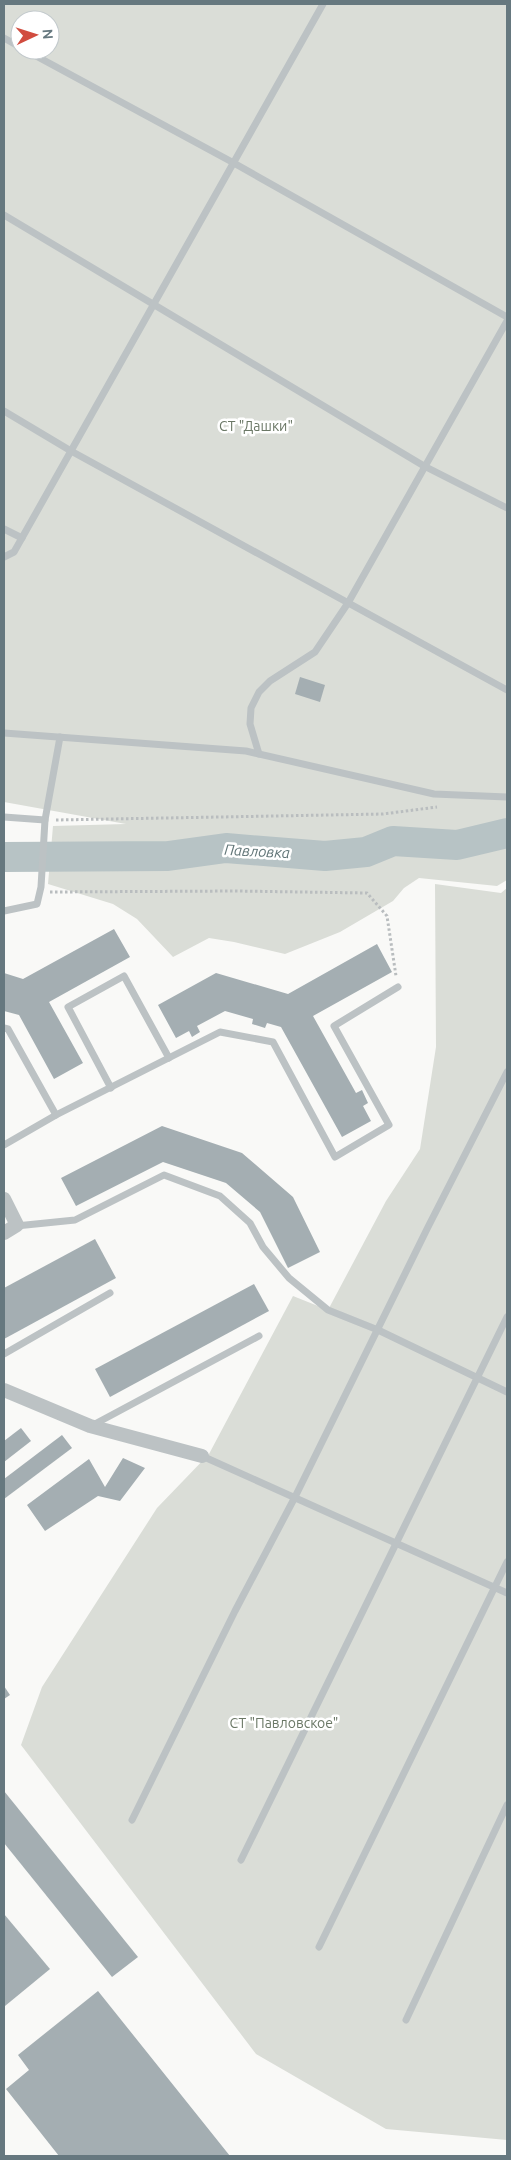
<svg xmlns="http://www.w3.org/2000/svg" width="511" height="2160" viewBox="0 0 511 2160" font-family="Ubuntu,sans-serif">
	<style>
		.green { fill: #daddd7; fill-rule: evenodd }
		.lines { fill: none; stroke-linecap: round; stroke-linejoin: round }
		.river { stroke: #b7c3c5; stroke-width: 30 }
		.building { fill: #a4aeb2 }
		.path { stroke: #b9bdbf; stroke-width: 3; stroke-dasharray: 2.5 2.5; stroke-linecap: butt }
		.lane { stroke: #bcc2c4; stroke-width: 7 }
		.street { stroke: #bcc2c4; stroke-width: 14 }
		.labels { text-anchor: middle; dominant-baseline: central; stroke-width: 5; stroke-linejoin: round; paint-order: stroke }
		.park-label { font-size: 14px; fill: #6b7866; stroke: #fff }
		.water-label { font-size: 15px; font-style: italic; fill: #627678; stroke: #fff }
	</style>
	<rect width="100%" height="100%" fill="#f9f9f7"/>
	<!-- green -->
	<g class="green">
		<path d="M4 4H507V880L497 886 419 878 404 888 393 901 340 932 285 954 234 942 209 938 173 957 137 919 113 904 48 884 53 826 126 824 4 802ZM20 20H50V50H20Z"/>
		<polygon points="435,884 501,893 507,888 507,2140 386,2129 256,2054 21,1745 42,1687 157,1508 209,1454 293,1296 328,1310 386,1201 420,1149 436,1047"/>
	</g>
	<g class="lines">
		<!-- river -->
		<polyline class="river" points="4,857 168,856 226,848 325,856 366,852 393,841 457,845 507,833"/>
	</g>
	<!-- building -->
	<g class="building">
		<polygon points="300,677 325,685 320,702 295,694"/>
		<polygon points="114,929 130,957 49,1002 83,1063 54,1079 19,1015 4,1011 4,973 23,979"/>
		<polygon points="377,944 392,972 313,1016 356,1093 362,1090 368,1103 363,1106 371,1121 342,1137 281,1027 267,1023 265,1028 252,1024 253,1019 225,1011 197,1026 200,1032 192,1037 189,1031 176,1038 158,1005 216,973 288,994"/>
		<polygon points="162,1126 242,1153 293,1197 320,1252 288,1268 260,1212 226,1183 163,1162 76,1206 61,1178"/>
		<polygon points="95,1239 116,1278 4,1339 4,1288"/>
		<polygon points="254,1284 269,1311 110,1397 95,1369"/>
		<polygon points="21,1428 31,1441 4,1462 4,1441"/>
		<polygon points="62,1435 72,1448 4,1499 4,1479"/>
		<polygon points="123,1458 145,1468 120,1501 98,1496 45,1531 27,1505 89,1459 105,1487"/>
		<polygon points="4,1686 10,1695 4,1699"/>
		<polygon points="4,1791 138,1957 112,1977 4,1843"/>
		<polygon points="4,1914 50,1969 5,2006 4,2005"/>
		<polygon points="98,1991 230,2156 59,2156 6,2089 29,2070 18,2055"/>
	</g>
	<g class="lines">
		<!-- path -->
		<g class="path">
			<polyline points="56,820 383,814 437,807"/>
			<polyline points="50,892 236,891 367,893 387,916 396,976"/>
		</g>
		<!-- lane -->
		<g class="lane">
			<polyline points="4,38 20,47"/>
			<polyline points="25,50 232,162 507,317"/>
			<polyline points="4,215 424,466 507,508"/>
			<polyline points="4,411 71,451 507,690"/>
			<polyline points="4,529 22,538"/>
			<polyline points="4,557 14,552 323,4"/>
			<polyline points="4,733 246,751 434,794 507,797"/>
			<polyline points="259,754 250,724 251,708 259,692 270,681 315,652 348,603 507,321"/>
			<polyline points="4,817 45,820"/>
			<polyline points="4,911 37,904 41,887 45,820 60,737"/>
			<polyline points="4,1028 8,1029 56,1115"/>
			<polyline points="111,1088 68,1007 124,976 169,1058"/>
			<polyline points="4,1145 56,1115 220,1032 273,1042 335,1157 389,1125 334,1026 398,987"/>
			<polyline points="16,1226 75,1220 164,1175 220,1196 250,1223 263,1247 289,1278 328,1310 378,1330 507,1392"/>
			<polyline points="4,1354 110,1293"/>
			<polyline points="93,1425 259,1336"/>
			<polyline points="202,1456 507,1593"/>
			<polyline points="132,1820 235,1611 295,1497 427,1229 507,1072"/>
			<polyline points="241,1860 507,1317"/>
			<polyline points="319,1947 507,1562"/>
			<polyline points="406,2020 507,1805"/>
		</g>
		<!-- street -->
		<g class="street">
			<polyline points="4,1199 17,1225 4,1233"/>
			<polyline points="4,1390 90,1426 202,1456"/>
		</g>
	</g>
	<g class="labels">
		<!-- park labels -->
		<g class="park-label">
			<text x="256" y="426">СТ "Дашки"</text>
			<text x="284" y="1723">СТ "Павловское"</text>
		</g>
		<!-- water labels -->
		<g class="water-label">
			<text transform="translate(257 851) rotate(3)">Павловка</text>
		</g>
	</g>
	<!-- border -->
	<rect width="511" height="2160" fill="none" stroke="#66787f" stroke-width="10"/>
	<!-- north arrow -->
	<g transform="translate(35 35) rotate(86)"><circle r="24" fill="#ffffff" stroke="#c2c9cc"/>
	<path d="M0-4L9 19L0 12L-9 19Z" fill="#d14c3f"/>
	<text y="-8" font-size="14" font-weight="bold" text-anchor="middle" fill="#66787f">N</text>
	</g>
</svg>
